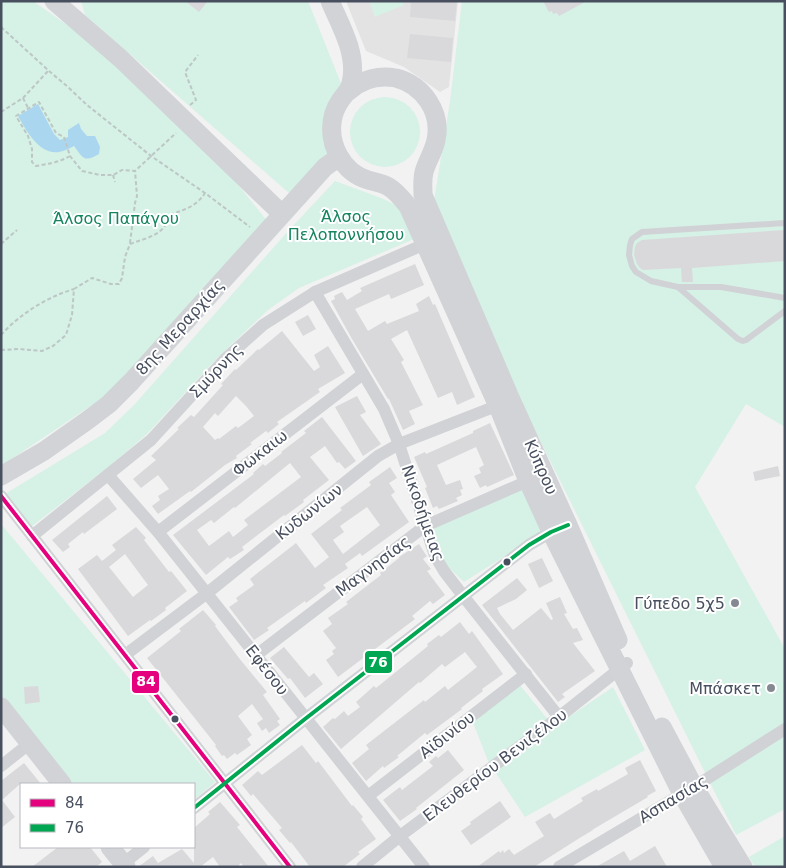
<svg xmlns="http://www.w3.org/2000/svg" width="786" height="868" viewBox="0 0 786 868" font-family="'DejaVu Sans',sans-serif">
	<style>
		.education { fill: #e4e3e4 }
		.green { fill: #d6f1e5 }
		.water { fill: #aad6f0 }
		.building { fill: #d9d9db; fill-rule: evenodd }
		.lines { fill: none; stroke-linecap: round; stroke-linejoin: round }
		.path { stroke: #bcc7c6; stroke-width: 2; stroke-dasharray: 4 2.5; stroke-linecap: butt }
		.lane { stroke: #d0d2d5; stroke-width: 6 }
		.street { stroke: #d0d2d5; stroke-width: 12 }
		.secondary { stroke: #d1d3d7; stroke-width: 19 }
		.bus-1-casing { stroke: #fff; stroke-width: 8 }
		.bus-2-casing { stroke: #fff; stroke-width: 8 }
		.bus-1 { stroke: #e5007d; stroke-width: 4 }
		.bus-2 { stroke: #00a651; stroke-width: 4 }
		.bus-dot { fill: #48505f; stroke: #fff; stroke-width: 2 }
		.poi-dot { fill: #848992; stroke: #fff; stroke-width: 2 }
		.labels { text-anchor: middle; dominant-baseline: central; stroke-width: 4; stroke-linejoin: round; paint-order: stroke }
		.park-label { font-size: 16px; fill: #15845f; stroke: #fff }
		.street-label { font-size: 16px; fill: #48505f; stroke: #fff }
		.poi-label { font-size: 16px; fill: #48505f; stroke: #fff; text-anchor: end }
		.line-badge { stroke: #fff; stroke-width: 2 }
		.badge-label { font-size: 14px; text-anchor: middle; font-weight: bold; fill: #fff }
	</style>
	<rect width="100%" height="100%" fill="#f2f2f2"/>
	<!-- education -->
	<polygon class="education" points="346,1 458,1 449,87 440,92 404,67 366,51"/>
	<!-- green -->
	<g class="green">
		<polygon points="1,1 33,1 97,46 206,145 268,222 113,391 1,466"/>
		<polygon points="81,1 308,1 344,91 328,156 289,193 85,15"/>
		<polygon points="369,1 402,1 404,5 375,17"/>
		<polygon points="462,1 785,1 785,427 746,404 695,487 785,649 785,809 736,835 505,370 433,207 450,101"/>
		<circle cx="385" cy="132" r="35"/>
		<polygon points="335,181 381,198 398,206 414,239 299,288 268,310 218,357 147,434 107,468 31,527 5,494 105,433 134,405 289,230"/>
		<polygon points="525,488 544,531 464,582 440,559 428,529"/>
		<polygon points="1,524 215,782 194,800 194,784 64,784 1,702"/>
		<polygon points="519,684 554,727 613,687 645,750 525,817 488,761 472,720"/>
		<polygon points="785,836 785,867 755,867 749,857"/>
	</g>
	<!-- water -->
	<path class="water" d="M38 104 54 134 60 140 68 137V130L79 123 81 129 87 136H95L100 147 99 154C84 163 83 158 74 146 70 148 64 151 59 152 39 155 26 130 18 116Z"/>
	<!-- building -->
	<g class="building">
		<polygon points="185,1 208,1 199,12"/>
		<polygon points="411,1 457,1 455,21 410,17"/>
		<polygon points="543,1 587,1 559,16 557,13 553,14 552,11 549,12"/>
		<polygon points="410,34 453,38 451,62 407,58"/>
		<polygon points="785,230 785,261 692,268 693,282 682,282 681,268 643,270 640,268 637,264 634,255 635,247 637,243 642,240"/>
		<polygon points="415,264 424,285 391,299 389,294 355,309 368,331 385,321 387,324 419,311 416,304 429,296 433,305 435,304 475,397 457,405 452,392 438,398 407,330 391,339 404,360 401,362 423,405 409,411 415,424 403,430 389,399 388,399 352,339 331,301 335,299 334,296 342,292 347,300 362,291 360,288"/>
		<polygon points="308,315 316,329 303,336 295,322"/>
		<path d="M282 331 314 371 320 367 314 355 328 346 345 373 318 389 320 392 277 422 279 424 268 433 266 431 250 443 252 444 236 456 237 458 225 465 191 492 190 491 158 514 152 506 160 500 158 496 169 489 158 475 141 488 133 479 156 460 151 456 179 429 177 428 191 415 194 417 223 385 221 384 235 369 236 370 258 349 259 350ZM236 396 246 406 254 416 238 428 236 426 219 439 218 438 215 440 203 427 215 413 218 416Z"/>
		<polygon points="357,396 366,412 360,415 381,444 363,456 335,407"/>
		<path d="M322 417 356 461 345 469 339 462 337 463 325 446 310 457 329 480 303 500 304 502 285 516 284 515 242 547 244 550 230 559 228 557 206 575 173 535 254 474 253 473 263 464 265 466 282 453 281 452 306 433 304 431ZM290 463 301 477 244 520 248 525 233 537 229 531 209 546 197 530 211 520 214 523 234 507 235 508Z"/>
		<polygon points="490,423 514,475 487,487 486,485 480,488 474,476 481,473 479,468 484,465 476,447 437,465 446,485 460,480 463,489 460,490 462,495 456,498 458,501 439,509 437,506 433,508 425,488 427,487 414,457 425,452 426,454 473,433 473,431"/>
		<polygon points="778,466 780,476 755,481 753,472"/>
		<path d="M390 467 397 478 389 483 395 492 391 495 409 522 362 556 360 553 345 564 348 568 323 585 326 588 306 603 305 601 267 628 269 630 254 640 229 607 238 601 236 598 254 585 250 579 296 543 315 568 329 557 311 534 342 510 340 508 371 485 369 482ZM367 507 380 525 343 554 333 540 344 532 340 526Z"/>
		<polygon points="107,496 117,509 84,534 83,532 68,544 70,547 63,552 52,540"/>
		<path d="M136 527 146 538 144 540 169 572 171 571 187 591 165 608 166 610 151 621 150 620 128 636 78 569 97 555 102 561 116 550 112 545ZM125 554 148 585 133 597 109 567Z"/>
		<polygon points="419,544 426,555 427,556 423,559 431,569 427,571 445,595 433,604 430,601 412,616 415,619 338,677 326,660 334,654 332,651 336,648 323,631 332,624 328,618 348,604 346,602 381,575 380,573 399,558 399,557"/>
		<polygon points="542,558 553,581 539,588 528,564"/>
		<polygon points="517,578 527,590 516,599 497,608 500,614 513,630 541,608 551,620 553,619 546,603 560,597 567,613 564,614 573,629 577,628 583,640 573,643 595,671 562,694 565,697 558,702 482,605"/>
		<polygon points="203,610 216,625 215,626 239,658 267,692 263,695 280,719 277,721 280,725 269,733 266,728 262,731 257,723 263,719 252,704 238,716 252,735 247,739 251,745 237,755 235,753 227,759 224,755 222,756 215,746 216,745 197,721 147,658 181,631 179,629"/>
		<polygon points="460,622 469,634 472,631 503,674 482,689 483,691 461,708 462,709 427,735 425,733 397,756 399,757 384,768 383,766 366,781 352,763 369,749 366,745 424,700 425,702 445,686 448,690 477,667 465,652 445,667 442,664 420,683 419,682 341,749 323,727 333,718 335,719 344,711 348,716 360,707 356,702 374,686 376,688 428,646 427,644 439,635 441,637"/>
		<polygon points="284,647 309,677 314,673 323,684 305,698 290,678 288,679 270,658"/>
		<polygon points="38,686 40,702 25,704 24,687"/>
		<polygon points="302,745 316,763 318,761 352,806 353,805 363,817 361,819 376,839 358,852 360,854 343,867 310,867 291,842 290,843 279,830 282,828 253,794 251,796 242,785 258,771 262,775"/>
		<polygon points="448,750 464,770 416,808 417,809 400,821 383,800 400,787 402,790 433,766 429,762 436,756 438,758"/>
		<polygon points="640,760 656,791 647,796 648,797 592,830 593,830 578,839 534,867 477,867 499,851 500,853 503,850 504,853 509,849 514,855 544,836 535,822 550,813 554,819 583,801 581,798 597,789 598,791 628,774 625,768"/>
		<polygon points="24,763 41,784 20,784 2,800 15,817 1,828 1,781"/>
		<polygon points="500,801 511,817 471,845 461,831 471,824 470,822"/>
		<polygon points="220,802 240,825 237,827 269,867 244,867 241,863 237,867 220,867 213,857 200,867 160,866 161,867 138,867 153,856 158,863 182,849 194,863 194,828 210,814 208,812"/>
		<polygon points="655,846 667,867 596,867 624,851 630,861"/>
		<polygon points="58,847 90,847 102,862 96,867 32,867"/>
	</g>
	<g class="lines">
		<!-- path -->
		<g class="path">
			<polyline points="1,27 49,71 68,87 87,105 151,156 205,193 250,227"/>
			<polyline points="23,98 28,108"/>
			<polyline points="190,105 196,100 185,72 198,55"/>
			<polyline points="1,112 23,98 48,71"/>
			<path d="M70 156C60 162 48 164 36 166L32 162V149L28 136 16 116 39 102 56 133 64 137 70 156 82 171 100 175H113L122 170 135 171 176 133"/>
			<polyline points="113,175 115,182"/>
			<polyline points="130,243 135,203 137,196 135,171"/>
			<polyline points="1,244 17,230"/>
			<path d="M1 335C20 314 47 297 74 289"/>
			<path d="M1 350 19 349 42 351 53 346 66 335 72 315 74 289 92 278 111 284H119L122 278 125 257 130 244C148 237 164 236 170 215 185 209 196 207 205 193"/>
		</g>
		<!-- lane -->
		<g class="lane">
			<polyline points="785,223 642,232 632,239 630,245 629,255 632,266 636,272 651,281 678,287 738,339 743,341 746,340 785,311"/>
			<polyline points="678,287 721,287 785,298"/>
		</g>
		<!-- street -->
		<g class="street">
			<polyline points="315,292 384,409 399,444 435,556 444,571 464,597 559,717"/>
			<polyline points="108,475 158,532 424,867"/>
			<polyline points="1,496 290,867"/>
			<polyline points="158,532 363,374"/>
			<polyline points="32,536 151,440 225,359 263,325 315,292 425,244"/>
			<polyline points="125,655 206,594 378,456 399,444 504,403"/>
			<polyline points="255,656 425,526 528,481"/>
			<polyline points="1,766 30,743"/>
			<polyline points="368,796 526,674"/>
			<polyline points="194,808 305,719 529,545 551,532"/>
			<polyline points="119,867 144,847"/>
			<polyline points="362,867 400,836 559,717 627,663"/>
			<polyline points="559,867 694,787 785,729"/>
		</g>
		<!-- secondary -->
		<g class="secondary">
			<polyline points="54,1 120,58 282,214"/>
			<path d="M330 1C340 25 356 51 352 78 350 91 347 91 340 101 329 117 329 139 339 156 345 167 355 176 368 180 375 182 382 183 389 187 397 192 402 199 408 206L498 406 528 481 555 540 682 794 724 867"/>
			<path d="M349 91C362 79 379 75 396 78 423 85 442 112 436 140 434 151 427 161 424 172 422 180 423 187 423 195L511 400 568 525 618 640"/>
			<polyline points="1,476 44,451 88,420 109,404 131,382 325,167 339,157"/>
			<polyline points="1,707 62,784"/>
			<polyline points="662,727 694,787 743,867"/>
			<polyline points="110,847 126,867"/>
		</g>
		<!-- bus-1 casing -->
		<g class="bus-1-casing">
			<polyline id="bus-1" points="1,496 290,867"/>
		</g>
		<!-- bus-2 casing -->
		<g class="bus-2-casing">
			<polyline id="bus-2" points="194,808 305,719 529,545 551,532 568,525"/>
		</g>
		<!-- bus-1 -->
		<use href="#bus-1" class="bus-1"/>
		<!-- bus-2 -->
		<use href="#bus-2" class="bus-2"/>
	</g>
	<!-- markers -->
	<g class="bus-dot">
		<circle cx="507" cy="562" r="4.5"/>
		<circle cx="175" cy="719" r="4.5"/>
	</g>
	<g class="poi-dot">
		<circle cx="735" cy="603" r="5"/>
		<circle cx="771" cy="688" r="5"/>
	</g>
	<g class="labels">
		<!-- park labels -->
		<g class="park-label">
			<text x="346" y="216">Άλσος<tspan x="346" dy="18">Πελοποννήσου</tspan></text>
			<text x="116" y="218">Άλσος Παπάγου</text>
		</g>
		<!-- street labels -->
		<g class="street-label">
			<text transform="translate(180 327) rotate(-48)">8ης Μεραρχίας</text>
			<text transform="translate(216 371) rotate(-46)">Σμύρνης</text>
			<text transform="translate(260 453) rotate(-38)">Φωκαιω</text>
			<text transform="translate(541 467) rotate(66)">Κύπρου</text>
			<text transform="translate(309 512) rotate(-38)">Κυδωνίων</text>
			<text transform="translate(423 513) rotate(71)">Νικοδήμειας</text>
			<text transform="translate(373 566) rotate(-37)">Μαγνησίας</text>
			<text transform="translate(267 670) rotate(52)">Εφέσου</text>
			<text transform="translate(447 735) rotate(-38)">Αϊδινίου</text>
			<text transform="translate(495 765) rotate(-37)">Ελευθερίου Βενιζέλου</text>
			<text transform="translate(673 799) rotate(-31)">Ασπασίας</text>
		</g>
		<!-- poi labels -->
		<g class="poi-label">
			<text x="725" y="603">Γύπεδο 5χ5</text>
			<text x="761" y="688">Μπάσκετ</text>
		</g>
	</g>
	<g class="line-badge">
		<rect x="364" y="650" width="29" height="24" rx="5" fill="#00a651"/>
		<rect x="131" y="670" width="29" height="24" rx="5" fill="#e5007d"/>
	</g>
	<g class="badge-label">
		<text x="378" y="667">76</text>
		<text x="146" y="686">84</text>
	</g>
	<!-- border -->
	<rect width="786" height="868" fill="none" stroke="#48505f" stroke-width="5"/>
	<!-- legend -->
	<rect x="20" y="783" width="175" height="65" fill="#ffffff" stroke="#b6b9bf"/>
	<rect x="30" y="799" width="25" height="8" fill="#e5007d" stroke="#b6b9bf"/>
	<text x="65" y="808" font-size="15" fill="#48505f">84</text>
	<rect x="30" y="824" width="25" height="8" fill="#00a651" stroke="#b6b9bf"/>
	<text x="65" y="833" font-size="15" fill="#48505f">76</text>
</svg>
